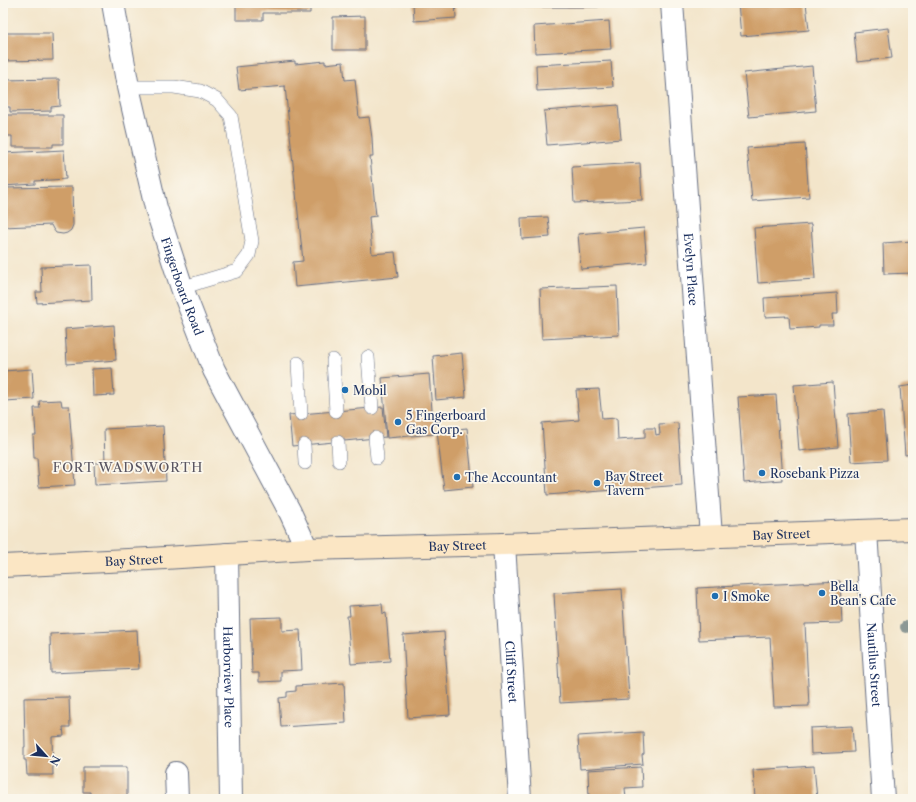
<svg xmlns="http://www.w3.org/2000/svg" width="916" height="802" viewBox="0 0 916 802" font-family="'Libre Caslon Text',serif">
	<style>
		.building { fill: #cf9e68 }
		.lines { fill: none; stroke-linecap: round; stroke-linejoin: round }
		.service-casing { stroke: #676f84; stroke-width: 14 }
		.minor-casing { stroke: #676f84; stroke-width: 24 }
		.tertiary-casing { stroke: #676f84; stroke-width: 24 }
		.secondary-casing { stroke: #676f84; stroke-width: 24 }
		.service { stroke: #fff; stroke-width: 13 }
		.minor { stroke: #fff; stroke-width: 22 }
		.tertiary { stroke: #fff; stroke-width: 22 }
		.secondary { stroke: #fbe6c4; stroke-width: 22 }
		.tree { fill: #8c9895 }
		.poi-dot { fill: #1f6fb2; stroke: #fbf7ec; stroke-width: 1.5 }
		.labels { text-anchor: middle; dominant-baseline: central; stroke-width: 3.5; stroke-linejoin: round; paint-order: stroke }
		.street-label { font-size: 12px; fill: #1b2f5e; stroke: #fbf7ec }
		.poi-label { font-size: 12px; fill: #1b2f5e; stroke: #fbf7ec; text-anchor: start }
		.neighbourhood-label { font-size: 13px; letter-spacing: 1px; fill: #5a5662; stroke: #fbf7ec }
	</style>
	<rect width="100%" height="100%" fill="#fbf7ec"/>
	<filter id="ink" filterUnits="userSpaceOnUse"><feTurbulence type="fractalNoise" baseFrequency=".025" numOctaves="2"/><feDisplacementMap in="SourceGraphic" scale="8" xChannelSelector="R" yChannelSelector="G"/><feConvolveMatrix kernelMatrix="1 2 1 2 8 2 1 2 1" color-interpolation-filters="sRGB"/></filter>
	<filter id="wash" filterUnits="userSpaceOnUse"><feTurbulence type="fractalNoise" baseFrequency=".012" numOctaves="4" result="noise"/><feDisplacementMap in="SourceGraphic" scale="16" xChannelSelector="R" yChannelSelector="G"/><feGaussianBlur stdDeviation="0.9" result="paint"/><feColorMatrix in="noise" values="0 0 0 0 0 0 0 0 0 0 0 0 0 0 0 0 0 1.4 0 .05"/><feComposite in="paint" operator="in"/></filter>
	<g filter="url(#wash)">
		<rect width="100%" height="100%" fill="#f3e5ca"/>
		<g id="blocks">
			<!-- building -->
			<g class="building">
				<polygon points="236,3 310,3 310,13 263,13 263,20 236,20"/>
				<polygon points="413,3 455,3 456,18 414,21"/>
				<rect x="524" y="3" width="74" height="4"/>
				<polygon points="738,3 806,3 809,30 741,36"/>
				<polygon points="365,16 365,50 333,50 333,17"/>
				<polygon points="609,21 611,49 535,53 534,26"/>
				<polygon points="888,28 892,58 857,62 854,32"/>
				<polygon points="3,33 52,33 53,60 3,61"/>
				<polygon points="295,61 295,64 325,61 325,64 343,62 345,80 355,79 359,118 369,117 372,138 373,157 370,157 376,216 369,217 372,254 395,252 398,277 295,287 293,262 303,261 285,86 239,90 236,67"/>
				<polygon points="611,61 613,87 537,91 536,65"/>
				<polygon points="812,66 816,111 749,117 744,73"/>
				<polygon points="59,79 60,106 51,107 51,111 10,112 10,107 3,107 3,80"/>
				<polygon points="618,105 621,139 547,145 544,111"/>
				<polygon points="3,115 63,115 63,144 53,144 53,147 12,147 12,136 3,136"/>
				<polygon points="805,144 809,197 752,201 747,148"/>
				<polygon points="64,150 66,179 35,181 35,184 3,186 3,153"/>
				<polygon points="640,163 642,200 574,203 572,167"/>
				<polygon points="72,187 73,225 71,230 67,233 63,234 56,233 53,229 51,225 3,227 3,188"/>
				<polygon points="548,217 550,237 522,239 521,218"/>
				<polygon points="811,224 815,279 758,283 754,228"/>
				<polygon points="644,228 647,263 581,269 578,234"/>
				<polygon points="913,241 913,273 884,274 883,243"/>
				<polygon points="91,265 92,300 37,303 36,292 42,292 41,267"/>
				<polygon points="617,286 619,335 542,339 540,289"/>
				<polygon points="837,293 838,314 832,314 833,325 819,325 819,327 790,329 789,317 785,317 786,316 765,317 764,298"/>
				<polygon points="114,325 116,360 67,364 65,329"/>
				<polygon points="462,353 466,397 436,400 433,356"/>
				<polygon points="112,368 114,395 93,396 92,369"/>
				<polygon points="32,369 34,399 6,401 4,371"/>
				<polygon points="429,374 434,434 387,438 382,378"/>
				<polygon points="833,382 838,447 799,451 794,385"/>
				<polygon points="913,385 913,454 905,455 900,387"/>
				<polygon points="599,389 602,419 617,418 618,440 645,438 645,428 655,428 656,435 660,434 659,424 678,423 682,485 547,495 542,423 579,420 576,390"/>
				<polygon points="776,395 782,480 744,483 738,397"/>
				<polygon points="61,400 62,406 69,406 75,485 39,487 37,458 34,458 33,435 36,435 34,408 40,408 39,401"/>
				<polygon points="383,407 386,437 292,446 289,415"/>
				<polygon points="883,411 887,460 851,462 848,414"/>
				<polygon points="163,426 166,481 95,485 94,463 105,463 104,429"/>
				<polygon points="467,428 473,487 444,490 437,431"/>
				<polygon points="3,455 4,455 6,484 3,484"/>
				<polygon points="840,581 842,623 805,624 809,706 774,707 770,637 699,640 697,588"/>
				<polygon points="622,589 629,699 560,703 554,593"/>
				<polygon points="382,604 383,614 386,613 390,661 351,664 347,616 350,616 349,606"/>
				<polygon points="282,617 282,631 300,630 302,670 281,671 281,681 259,682 259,673 252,673 250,618"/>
				<polygon points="137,630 139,669 51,673 50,634"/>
				<polygon points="444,632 450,715 408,718 403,635"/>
				<polygon points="344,683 346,723 281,727 279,698 287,697 287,692 296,691 296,686"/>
				<polygon points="69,697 70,727 63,727 64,736 52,737 53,775 27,775 26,760 24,760 24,747 25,747 24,698"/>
				<polygon points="852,726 854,752 811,754 810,728"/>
				<polygon points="643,732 644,754 642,755 643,764 580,769 578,736"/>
				<polygon points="814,766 817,799 755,799 753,770"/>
				<polygon points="83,767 127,767 127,799 90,799 90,792 83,792"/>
				<polygon points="641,767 642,787 625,788 626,799 589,799 588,770"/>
			</g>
		</g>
	</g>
	<g filter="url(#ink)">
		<use href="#blocks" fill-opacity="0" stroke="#676f84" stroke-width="1"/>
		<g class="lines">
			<!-- service casing -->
			<g class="service-casing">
				<g id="service">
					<polyline points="128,87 174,87 200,91 217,100 231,116 252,241 249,255 237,271 200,282 182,288"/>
					<polyline points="368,357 372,408"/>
					<polyline points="333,360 336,411"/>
					<polyline points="298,363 301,414"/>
					<polyline points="375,438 377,458"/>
					<polyline points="338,442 339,461"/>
					<polyline points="304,445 305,463"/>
				</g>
			</g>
			<!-- minor casing -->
			<g class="minor-casing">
				<g id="minor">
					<path id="s1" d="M672 3 711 536"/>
					<path id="s2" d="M866 531 883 799"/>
					<path id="s3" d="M504 544 520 799"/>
					<path id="s4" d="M227 554 231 799"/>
					<polyline points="176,773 177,799"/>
				</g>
			</g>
			<!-- tertiary casing -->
			<g class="tertiary-casing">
				<g id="tertiary">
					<path id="s5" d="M113 3 128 87 156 208 182 288 214 370 290 512 307 549"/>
				</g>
			</g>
			<!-- secondary casing -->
			<g class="secondary-casing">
				<g id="secondary">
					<path id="s6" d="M3 566 149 559 307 549 504 544 913 529"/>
				</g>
			</g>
			<!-- service -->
			<use href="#service" class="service"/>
			<!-- minor -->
			<use href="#minor" class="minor"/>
			<!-- tertiary -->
			<use href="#tertiary" class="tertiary"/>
			<!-- secondary -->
			<use href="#secondary" class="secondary"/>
		</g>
		<!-- trees -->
		<circle class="tree" cx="906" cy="627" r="6"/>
	</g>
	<!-- markers -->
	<g class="poi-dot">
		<circle cx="345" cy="390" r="4"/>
		<circle cx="398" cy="422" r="4"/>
		<circle cx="762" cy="473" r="4"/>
		<circle cx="457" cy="477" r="4"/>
		<circle cx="597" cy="483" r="4"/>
		<circle cx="822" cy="593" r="4"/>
		<circle cx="715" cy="596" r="4"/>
	</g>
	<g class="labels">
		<!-- street labels -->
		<g class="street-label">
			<text stroke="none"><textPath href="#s1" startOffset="267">Evelyn Place</textPath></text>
			<text stroke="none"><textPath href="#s5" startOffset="292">Fingerboard Road</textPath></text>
			<text stroke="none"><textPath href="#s6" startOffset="779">Bay Street</textPath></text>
			<text stroke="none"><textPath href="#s6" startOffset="455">Bay Street</textPath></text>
			<text stroke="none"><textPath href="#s6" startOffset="131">Bay Street</textPath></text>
			<text stroke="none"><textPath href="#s2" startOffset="134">Nautilus Street</textPath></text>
			<text stroke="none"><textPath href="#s3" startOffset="128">Cliff Street</textPath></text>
			<text stroke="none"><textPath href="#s4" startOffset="123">Harborview Place</textPath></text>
		</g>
		<!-- poi labels -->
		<g class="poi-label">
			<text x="353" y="390">Mobil</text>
			<text x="406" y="415">5 Fingerboard<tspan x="406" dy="14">Gas Corp.</tspan></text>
			<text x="770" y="473">Rosebank Pizza</text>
			<text x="605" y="476">Bay Street<tspan x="605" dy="14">Tavern</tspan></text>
			<text x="465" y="477">The Accountant</text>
			<text x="830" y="586">Bella<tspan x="830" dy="14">Bean's Cafe</tspan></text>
			<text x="723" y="596">I Smoke</text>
		</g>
		<!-- neighbourhood labels -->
		<g class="neighbourhood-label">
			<text x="128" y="467">FORT WADSWORTH</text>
		</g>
	</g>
	<!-- margin -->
	<rect width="916" height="802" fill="none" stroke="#fbf7ec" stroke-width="16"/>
	<!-- north arrow -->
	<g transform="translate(46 756) rotate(117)" stroke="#fbf7ec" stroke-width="3" paint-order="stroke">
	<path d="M0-3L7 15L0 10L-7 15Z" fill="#1b2f5e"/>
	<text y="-6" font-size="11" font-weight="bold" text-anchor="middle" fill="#1b2f5e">N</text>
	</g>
</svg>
